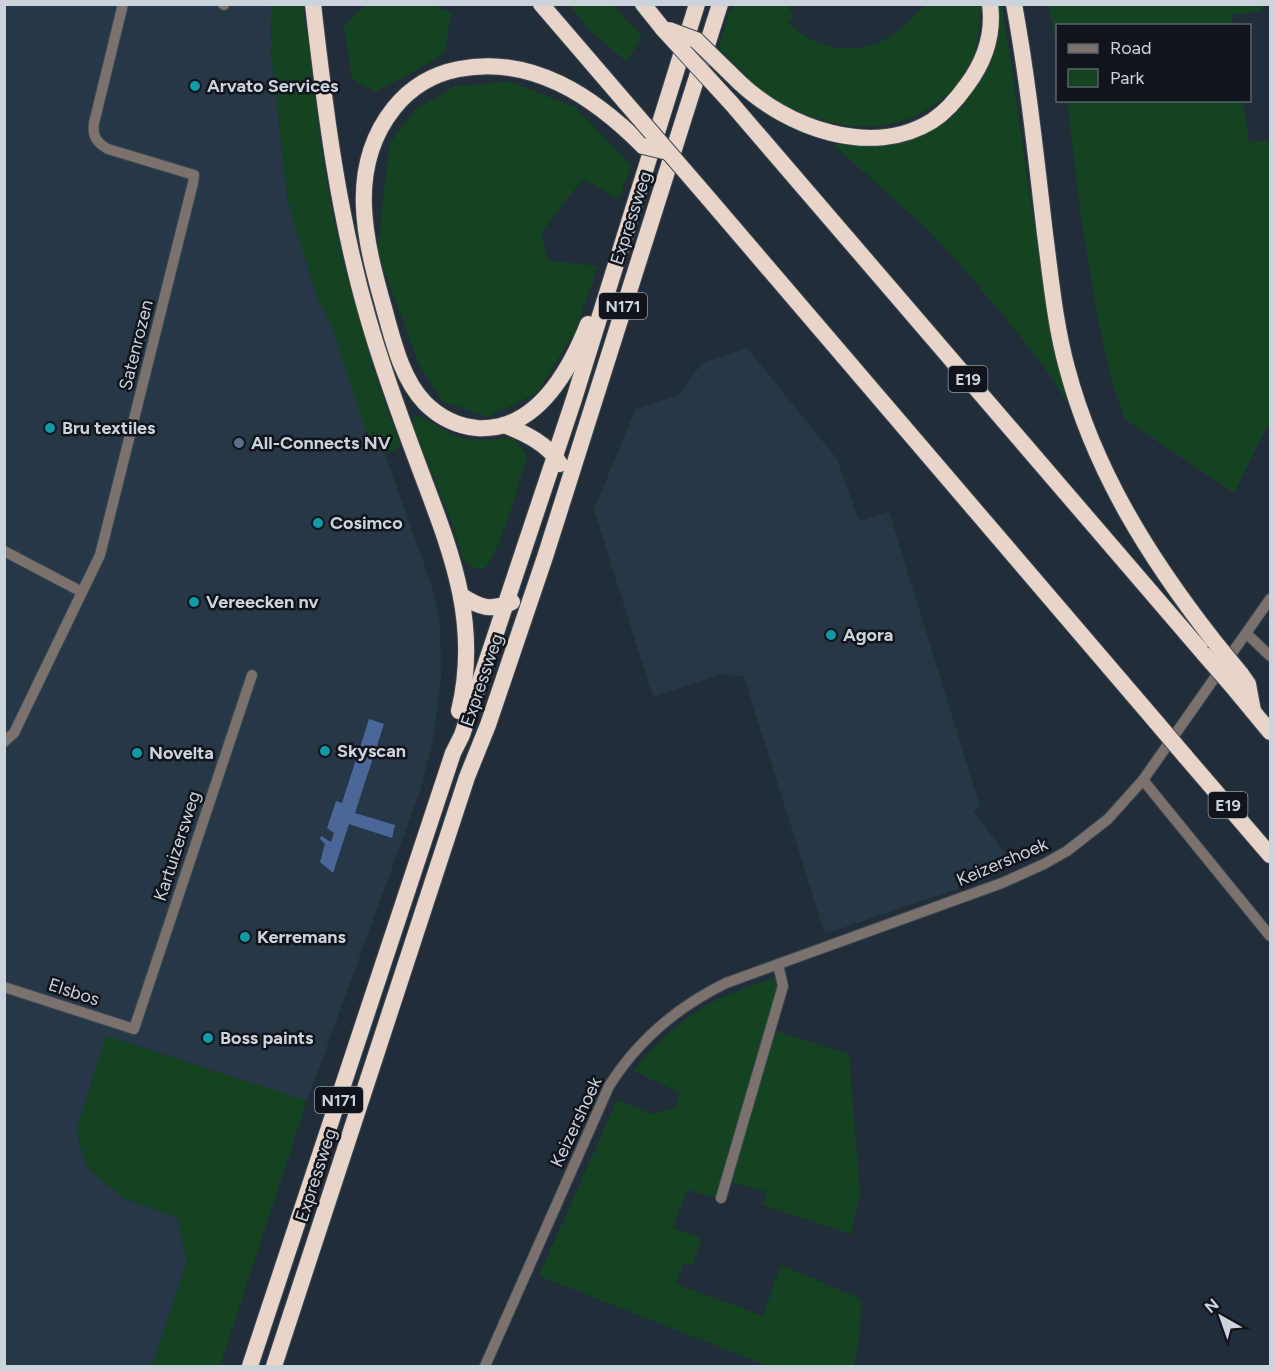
<svg xmlns="http://www.w3.org/2000/svg" width="1275" height="1371" viewBox="0 0 1275 1371" font-family="Figtree,sans-serif">
	<style>
		.built { fill: #263848 }
		.green { fill: #144322 }
		.water { fill: #4b679a }
		.lines { fill: none; stroke-linecap: round; stroke-linejoin: round }
		.minor-casing { stroke: #3c4953; stroke-width: 12 }
		.highway-casing { stroke: #3c4953; stroke-width: 18 }
		.minor { stroke: #7b726e; stroke-width: 10 }
		.highway { stroke: #e9d4ca; stroke-width: 16 }
		.highway-bridge-casing { stroke: #3c4953; stroke-width: 18; stroke-linecap: butt }
		.highway-bridge { stroke: #e9d4ca; stroke-width: 16 }
		.culture-dot { fill: #0f9aa8; stroke: #10151b; stroke-width: 2 }
		.service-dot { fill: #5c6f8a; stroke: #10151b; stroke-width: 2 }
		.labels { text-anchor: middle; dominant-baseline: central; stroke-width: 5; stroke-linejoin: round; paint-order: stroke }
		.shield { fill: #10151b; stroke: #949ba1; stroke-width: 1.5 }
		.shield-label { font-size: 16px; font-weight: bold; fill: #ccd4db }
		.poi-label { font-size: 18px; font-weight: bold; fill: #ccd4db; stroke: #10151b; text-anchor: start }
		.street-label { font-size: 18px; fill: #ccd4db; stroke: #10151b }
	</style>
	<rect width="100%" height="100%" fill="#212e39"/>
	<!-- built -->
	<g class="built">
		<polygon points="5,5 272,5 271,47 288,203 318,299 332,326 369,440 385,454 432,587 440,623 441,678 433,739 420,791 307,1101 106,1036 77,1130 81,1150 89,1169 124,1199 178,1218 187,1262 152,1366 5,1366"/>
		<polygon points="747,348 837,459 859,521 889,512 980,807 974,812 1014,865 986,879 825,934 744,677 721,674 653,697 594,510 635,410 678,395 702,363"/>
	</g>
	<!-- green -->
	<g class="green">
		<polygon points="367,4 430,5 451,13 445,52 414,72 375,92 352,79 344,26"/>
		<path d="M272 5H303C313 78 320 152 335 225 351 301 374 375 401 447L385 454 369 441 332 326 318 299 288 203 271 47Z"/>
		<polygon points="570,5 612,5 642,36 627,62 589,30"/>
		<path d="M737 5H787L794 16 788 23C815 49 858 58 891 36 904 27 915 15 926 5H981C980 21 979 38 974 54 967 77 948 97 928 109 868 145 797 121 747 79L748 77 719 49 729 12Z"/>
		<polygon points="996,5 1002,5 1047,311 1059,370 1069,400 1066,401 1053,379 1013,327 959,263 926,228 835,146 837,144 885,146 932,130 948,120 963,106 985,75 991,58"/>
		<polygon points="1261,5 1261,11 1231,15 1233,25 1058,26 1057,49 1049,5"/>
		<polygon points="510,82 575,107 631,165 619,199 583,179 541,232 547,260 598,266 575,331 537,393 488,417 442,401 419,364 377,251 390,143 415,110 455,86"/>
		<polygon points="1067,101 1243,101 1249,141 1270,141 1270,420 1234,493 1126,420 1113,386 1098,319 1081,216"/>
		<path d="M418 416C435 422 448 435 466 439 483 442 498 438 515 439L526 454V461C518 485 500 553 484 569L472 567 466 563 462 556 451 521 414 427 413 417Z"/>
		<path d="M777 976 775 1005 717 1198 687 1190 673 1228 701 1239 693 1265 684 1263 676 1284 763 1316 781 1265 861 1299 860 1333 854 1366H768L539 1276 617 1100 652 1114 675 1108 681 1093 633 1071C656 1044 680 1020 711 1003 732 992 755 985 777 976Z"/>
		<polygon points="775,1031 849,1054 860,1193 851,1234 762,1205 767,1192 731,1182"/>
		<polygon points="106,1036 307,1101 220,1366 152,1366 187,1262 178,1218 124,1199 89,1169 81,1150 77,1130"/>
	</g>
	<!-- water -->
	<polygon class="water" points="369,719 384,724 355,813 395,825 392,838 349,824 333,873 320,862 325,844 320,839 321,836 331,842 334,833 327,828 336,801 342,803"/>
	<g class="lines">
		<!-- minor casing -->
		<g class="minor-casing">
			<g id="minor">
				<polyline points="223,4 224,5"/>
				<polyline points="4,551 82,592"/>
				<polyline points="1247,634 1270,656"/>
				<path d="M4 742 14 733 100 555 193 183 194 175 108 149C97 143 92 136 94 123L123 4"/>
				<polyline points="1143,780 1270,936"/>
				<polyline points="4,987 134,1029 252,675"/>
				<polyline points="721,1198 783,986 778,964"/>
				<path d="M485 1366 609 1086C638 1040 677 1007 726 983L1002 883 1044 864 1067 851 1108 819 1143 780 1270 599"/>
			</g>
		</g>
		<!-- highway casing -->
		<g class="highway-casing">
			<g id="highway">
				<path d="M313 4C325 110 338 215 368 318 382 367 400 416 418 464 449 547 481 620 459 711"/>
				<polyline points="541,4 626,103"/>
				<polyline points="643,4 663,29"/>
				<path d="M1014 4C1028 80 1036 157 1045 234 1051 279 1055 324 1067 368 1094 470 1149 558 1214 641"/>
				<path d="M739 82C786 127 871 159 932 121 946 112 957 99 967 85 984 62 994 34 990 4"/>
				<polyline points="731,103 1205,655"/>
				<polyline points="703,192 1157,723"/>
				<path d="M588 324C569 372 536 432 477 428 456 426 439 417 425 403 401 378 393 340 384 308 365 241 346 168 394 108 410 88 433 74 459 69 532 55 593 96 643 146"/>
				<path d="M504 425C525 433 548 444 560 464"/>
				<path d="M462 596C481 608 490 611 512 602"/>
				<polyline points="1241,674 1248,684 1253,711"/>
				<polyline points="1232,686 1270,732"/>
				<polyline points="1185,756 1270,855"/>
				<polyline points="250,1366 453,753 462,735 574,399 697,4"/>
				<polyline points="274,1366 467,777 488,725 545,557 720,4"/>
			</g>
		</g>
		<!-- minor -->
		<use href="#minor" class="minor"/>
		<!-- highway -->
		<use href="#highway" class="highway"/>
		<!-- highway-bridge casing -->
		<g class="highway-bridge-casing">
			<g id="highway-bridge">
				<polyline points="663,29 731,103"/>
				<polyline points="669,30 696,40 739,82"/>
				<polyline points="626,103 703,192"/>
				<polyline points="643,146 668,152"/>
				<polyline points="1214,641 1241,674"/>
				<polyline points="1205,655 1232,686"/>
				<polyline points="1157,723 1185,756"/>
			</g>
		</g>
		<!-- highway-bridge -->
		<use href="#highway-bridge" class="highway-bridge"/>
	</g>
	<!-- markers -->
	<g class="culture-dot">
		<circle cx="195" cy="86" r="6"/>
		<circle cx="50" cy="428" r="6"/>
		<circle cx="318" cy="523" r="6"/>
		<circle cx="194" cy="602" r="6"/>
		<circle cx="831" cy="635" r="6"/>
		<circle cx="325" cy="751" r="6"/>
		<circle cx="137" cy="753" r="6"/>
		<circle cx="245" cy="937" r="6"/>
		<circle cx="208" cy="1038" r="6"/>
	</g>
	<circle class="service-dot" cx="239" cy="443" r="6"/>
	<g class="labels">
		<!-- shield labels -->
		<g class="shield">
			<rect x="599" y="293" width="48" height="26" rx="4.5"/>
			<rect x="948.5" y="366" width="39" height="26" rx="4.5"/>
			<rect x="1208.5" y="792" width="39" height="26" rx="4.5"/>
			<rect x="315" y="1087" width="48" height="26" rx="4.5"/>
		</g>
		<g class="shield-label">
			<text x="623" y="306">N171</text>
			<text x="968" y="379">E19</text>
			<text x="1228" y="805">E19</text>
			<text x="339" y="1100">N171</text>
		</g>
		<!-- poi labels -->
		<g class="poi-label">
			<text x="207" y="86">Arvato Services</text>
			<text x="62" y="428">Bru textiles</text>
			<text x="251" y="443">All-Connects NV</text>
			<text x="330" y="523">Cosimco</text>
			<text x="206" y="602">Vereecken nv</text>
			<text x="843" y="635">Agora</text>
			<text x="337" y="751">Skyscan</text>
			<text x="149" y="753">Novelta</text>
			<text x="257" y="937">Kerremans</text>
			<text x="220" y="1038">Boss paints</text>
		</g>
		<!-- street labels -->
		<g class="street-label">
			<text transform="translate(631 218) rotate(-72)">Expressweg</text>
			<text transform="translate(136 345) rotate(-76)">Satenrozen</text>
			<text transform="translate(482 680) rotate(-71)">Expressweg</text>
			<text transform="translate(177 846) rotate(-72)">Kartuizersweg</text>
			<text transform="translate(1002 862) rotate(-23)">Keizershoek</text>
			<text transform="translate(74 992) rotate(18)">Elsbos</text>
			<text transform="translate(576 1122) rotate(-65)">Keizershoek</text>
			<text transform="translate(316 1175) rotate(-72)">Expressweg</text>
		</g>
	</g>
	<!-- border -->
	<rect width="1275" height="1371" fill="none" stroke="#ccd4db" stroke-width="12"/>
	<!-- legend -->
	<rect x="1056" y="24" width="195" height="78" fill="#10151b" stroke="#5b6168" stroke-width="1.5"/>
	<rect x="1068" y="44" width="30" height="9" fill="#7b726e" stroke="#5b6168" stroke-width="1.5"/>
	<text x="1110" y="54" font-size="18" fill="#ccd4db">Road</text>
	<rect x="1068" y="69" width="30" height="18" fill="#144322" stroke="#5b6168" stroke-width="1.5"/>
	<text x="1110" y="84" font-size="18" fill="#ccd4db">Park</text>
	<!-- north arrow -->
	<g transform="translate(1221 1317) rotate(320)" stroke="#10151b" stroke-width="4.5" paint-order="stroke">
	<path d="M0-4.5L10 22L0 15L-10 22Z" fill="#ccd4db"/>
	<text y="-9" font-size="16" font-weight="bold" text-anchor="middle" fill="#ccd4db">N</text>
	</g>
</svg>
